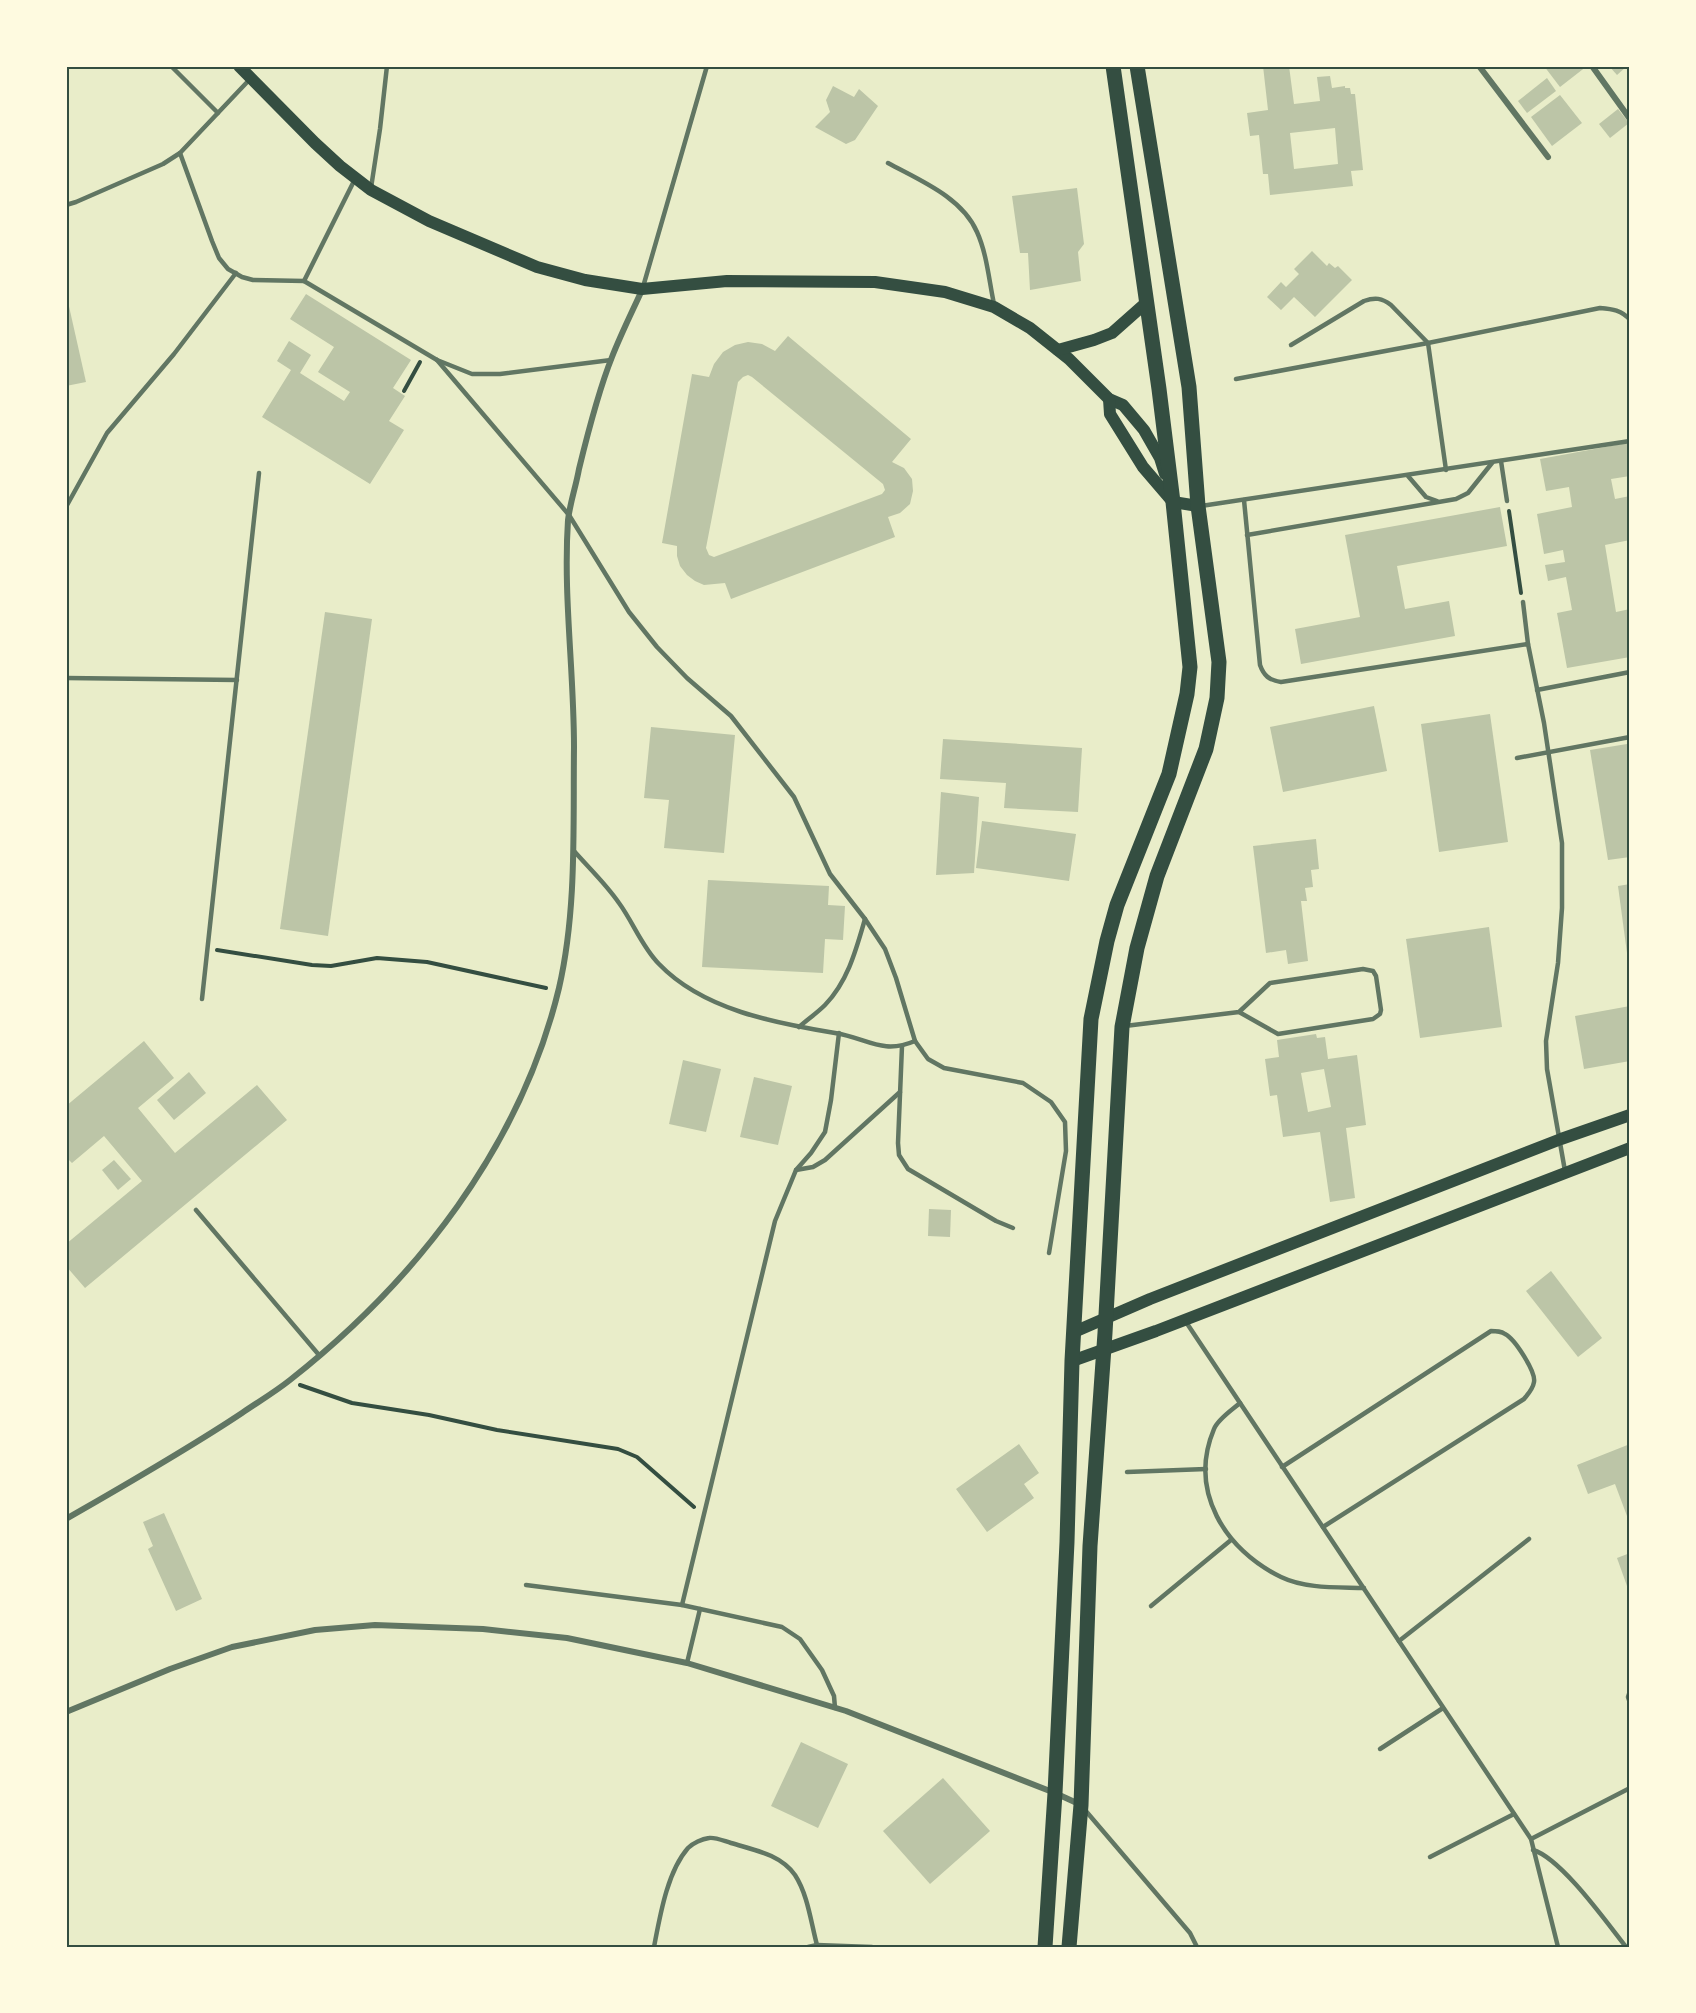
<svg xmlns="http://www.w3.org/2000/svg" width="1696" height="2013" viewBox="0 0 1696 2013" font-family="'DM Sans',sans-serif">
	<style>
		.building { fill: #bcc5a7; fill-rule: evenodd }
		.lines { fill: none; stroke-linecap: round; stroke-linejoin: round }
		.path { stroke: #344e41; stroke-width: 4 }
		.service { stroke: #617663; stroke-width: 4.5 }
		.minor { stroke: #617663; stroke-width: 6 }
		.secondary { stroke: #344e41; stroke-width: 12 }
		.primary { stroke: #344e41; stroke-width: 15 }
		.neatline { fill: none; stroke: #344e41; stroke-width: 2 }
	</style>
	<rect width="100%" height="100%" fill="#e9edc9"/>
	<!-- building -->
	<g class="building">
		<path d="M1263 66H1289L1294 104 1320 101 1317 77 1330 76 1332 88 1345 86V88H1350L1351 94H1355L1363 170 1351 171 1353 186 1270 195 1268 174H1263L1259 135 1250 136 1247 113 1268 110ZM1335 128 1338 164 1294 169 1290 133Z"/>
		<polygon points="1544,66 1587,66 1560,87"/>
		<polygon points="1609,66 1627,66 1617,75"/>
		<polygon points="1547,78 1556,91 1527,113 1518,101"/>
		<polygon points="833,86 854,97 859,89 878,106 855,140 846,144 815,127 830,112 826,100"/>
		<polygon points="1560,95 1582,123 1552,146 1531,117"/>
		<polygon points="1618,109 1629,123 1610,138 1599,124"/>
		<polygon points="1077,188 1084,244 1078,252 1081,281 1030,290 1028,253 1020,253 1012,196"/>
		<polygon points="1312,251 1327,266 1329,263 1335,268 1338,266 1352,280 1315,317 1294,297 1281,310 1267,297 1281,282 1286,287 1299,274 1294,269"/>
		<polygon points="66,293 86,382 66,386"/>
		<polygon points="306,294 411,360 393,388 405,396 389,421 404,430 370,484 262,417 291,370 277,361 289,341 311,355 300,373 344,401 350,392 318,372 334,347 290,319"/>
		<path d="M788 336 911 439 892 462 904 468 912 479 913 491 910 504 900 513 888 517 895 537 731 599 725 583 704 585 695 581 687 575 680 566 677 556V546L662 543 692 374 709 377 714 364 723 352 735 345 748 342 762 344 775 351ZM748 375 752 377 883 484 885 490 882 494 714 557 709 555 706 548 738 382 743 377Z"/>
		<polygon points="1627,443 1630,476 1611,479 1615,499 1630,496 1630,540 1605,545 1616,612 1630,609 1630,657 1567,668 1557,613 1572,610 1566,577 1548,581 1545,565 1565,562 1563,550 1544,554 1537,514 1572,507 1569,487 1546,491 1540,459"/>
		<polygon points="1500,507 1507,546 1397,566 1405,609 1449,601 1455,636 1301,664 1295,629 1360,617 1345,535"/>
		<polygon points="325,612 372,619 328,936 280,929"/>
		<polygon points="1374,706 1387,771 1283,792 1270,727"/>
		<polygon points="1490,714 1508,842 1439,852 1421,724"/>
		<polygon points="651,727 735,735 724,853 664,848 669,800 644,798"/>
		<polygon points="943,739 1082,748 1078,812 1004,808 1006,783 940,779"/>
		<polygon points="1627,744 1630,764 1630,857 1608,860 1590,750"/>
		<polygon points="941,792 979,797 974,873 936,875"/>
		<polygon points="982,821 1076,834 1069,881 976,868"/>
		<polygon points="1316,839 1319,869 1311,870 1313,887 1305,888 1307,901 1301,901 1308,961 1288,964 1286,950 1266,953 1253,846"/>
		<polygon points="708,880 829,886 828,905 845,906 843,940 825,939 823,973 702,967"/>
		<polygon points="1630,884 1630,968 1629,968 1618,886"/>
		<polygon points="1489,927 1502,1027 1420,1038 1406,939"/>
		<polygon points="1630,1006 1630,1061 1584,1069 1575,1016"/>
		<path d="M1316 1034 1317 1038 1325 1037 1328 1059 1357 1055 1366 1125 1346 1128 1355 1198 1330 1202 1320 1132 1283 1137 1277 1095 1270 1096 1265 1059 1279 1057 1277 1040ZM1324 1069 1331 1107 1308 1112 1301 1073Z"/>
		<polygon points="144,1041 174,1078 138,1108 175,1153 257,1085 287,1120 85,1288 66,1266 66,1244 142,1181 104,1136 72,1163 66,1157 66,1106"/>
		<polygon points="683,1060 721,1069 706,1132 669,1124"/>
		<polygon points="189,1072 206,1093 174,1120 157,1100"/>
		<polygon points="754,1077 792,1086 778,1145 740,1137"/>
		<polygon points="114,1160 131,1179 118,1190 102,1170"/>
		<polygon points="929,1209 951,1210 950,1237 928,1236"/>
		<polygon points="1551,1271 1602,1338 1578,1357 1526,1291"/>
		<polygon points="1019,1444 1039,1473 1024,1484 1034,1498 987,1532 956,1489"/>
		<polygon points="1630,1444 1630,1524 1615,1484 1588,1494 1577,1465"/>
		<polygon points="164,1513 202,1599 176,1611 148,1549 153,1546 143,1522"/>
		<polygon points="1630,1553 1630,1584 1627,1586 1617,1558"/>
		<polygon points="801,1742 848,1764 818,1828 771,1806"/>
		<polygon points="943,1778 990,1831 930,1884 883,1831"/>
	</g>
	<g class="lines">
		<!-- path -->
		<g class="path">
			<polyline points="404,391 420,362"/>
			<polyline points="1509,511 1521,593"/>
			<polyline points="217,950 312,965 331,966 377,958 427,962 546,988"/>
			<polyline points="300,1385 352,1403 429,1415 497,1430 618,1449 637,1457 694,1507"/>
		</g>
		<!-- service -->
		<g class="service">
			<polyline points="171,66 218,113"/>
			<polyline points="180,153 212,241 219,258 228,269 242,277 253,280 304,281"/>
			<path d="M888 163C919 180 962 197 977 232 987 254 989 281 994 304"/>
			<polyline points="354,181 304,281 437,360 472,374 500,374 611,360"/>
			<polyline points="371,188 380,129 387,66"/>
			<polyline points="66,205 76,202 163,164 180,153 251,78"/>
			<polyline points="643,287 707,66"/>
			<path d="M1291 345 1364 301C1375 297 1382 298 1391 305L1428 343 1446 470"/>
			<polyline points="437,360 569,515 629,612 657,647 687,678 731,716 794,797 830,874 865,919 885,949 896,978 915,1041 928,1059 944,1068 1023,1083 1051,1102 1065,1122 1066,1151 1049,1253"/>
			<path d="M1236 379 1428 343 1600 308C1612 309 1622 310 1630 320"/>
			<polyline points="1501,461 1507,501"/>
			<polyline points="1408,476 1426,497 1437,501"/>
			<path d="M1244 500 1260 665C1264 676 1269 680 1281 682L1528 644 1544 723 1562 843V908L1558 963 1546 1041 1547 1069 1565 1171"/>
			<polyline points="1201,506 1630,441"/>
			<polyline points="66,507 107,433 174,354 236,273"/>
			<polyline points="1247,535 1456,499 1468,493 1492,463"/>
			<polyline points="1523,602 1528,644"/>
			<polyline points="66,678 237,680"/>
			<polyline points="1537,690 1630,672"/>
			<polyline points="1517,758 1630,737"/>
			<path d="M574 851C589 868 606 884 619 903 633 922 642 947 659 964 703 1010 775 1023 835 1033 867 1038 882 1055 915 1041"/>
			<polyline points="202,999 259,473"/>
			<polyline points="1125,1026 1239,1012 1278,1034 1373,1019 1380,1014 1381,1010 1376,976 1373,971 1363,969 1270,983 1239,1012"/>
			<path d="M799 1027C808 1019 817 1013 825 1005 848 981 856 950 865 919"/>
			<polyline points="902,1046 898,1143 899,1155 908,1169 996,1221 1013,1228"/>
			<polyline points="796,1170 813,1167 825,1160 900,1092"/>
			<polyline points="196,1210 319,1355"/>
			<polyline points="1186,1322 1531,1839 1558,1947"/>
			<path d="M1240 1403C1232 1410 1218 1419 1214 1429 1188 1491 1225 1550 1281 1577 1306 1589 1338 1587 1364 1588"/>
			<path d="M1282 1467 1491 1331C1497 1331 1501 1331 1505 1334 1515 1339 1536 1372 1534 1382 1533 1389 1528 1394 1524 1399L1323 1527"/>
			<polyline points="1127,1472 1206,1469"/>
			<polyline points="526,1585 682,1605"/>
			<polyline points="1151,1606 1231,1540"/>
			<polyline points="1399,1641 1529,1539"/>
			<polyline points="687,1663 700,1609"/>
			<polyline points="1630,1691 1628,1697 1630,1703"/>
			<polyline points="835,1708 834,1696 822,1670 800,1639 782,1627 682,1605 775,1221 796,1170 811,1153 825,1132 831,1100 839,1033"/>
			<polyline points="1380,1749 1443,1708"/>
			<polyline points="1085,1810 1190,1933 1197,1947"/>
			<polyline points="1531,1839 1630,1788"/>
			<path d="M1533 1850C1561 1858 1607 1923 1626 1947"/>
			<polyline points="1430,1857 1514,1814"/>
			<path d="M654 1947C660 1916 667 1872 688 1848 693 1843 702 1839 709 1838 715 1837 724 1841 731 1843 754 1850 780 1854 795 1875 808 1895 811 1923 817 1945"/>
			<polyline points="808,1947 817,1945 872,1947"/>
			<polyline points="1629,1947 1630,1945"/>
		</g>
		<!-- minor -->
		<g class="minor">
			<polyline points="1479,66 1548,157"/>
			<polyline points="1592,66 1630,119"/>
			<path d="M66 1519C125 1485 185 1451 242 1413 258 1402 275 1392 290 1380 416 1281 521 1146 559 988 577 910 573 826 574 747 574 670 563 596 568 520 570 503 576 486 579 469 588 432 598 392 612 357 621 334 632 312 642 290"/>
			<polyline points="66,1712 170,1669 232,1647 315,1630 375,1625 483,1629 567,1638 687,1663 846,1711 1055,1793 1079,1804"/>
		</g>
		<!-- secondary -->
		<g class="secondary">
			<polyline points="239,66 315,143 340,166 371,190 429,221 537,267 585,280 642,289 727,281 875,282 945,292 994,307 1030,328 1069,359 1109,399 1123,405 1144,430 1160,458 1165,474"/>
			<polyline points="1058,350 1094,340 1112,333 1147,302"/>
			<polyline points="1109,399 1110,414 1143,467 1173,502 1198,506"/>
			<polyline points="1074,1332 1150,1299 1561,1139 1630,1115"/>
			<polyline points="1072,1361 1156,1331 1630,1148"/>
		</g>
		<!-- primary -->
		<g class="primary">
			<polyline points="1045,1947 1055,1793 1067,1542 1072,1361 1091,1019 1107,941 1117,905 1169,774 1187,694 1190,667 1173,502 1159,389 1113,66"/>
			<polyline points="1069,1947 1081,1805 1090,1546 1105,1333 1122,1027 1137,948 1157,876 1206,749 1217,698 1219,662 1198,506 1189,387 1137,66"/>
		</g>
	</g>
	<!-- border -->
	<rect width="1696" height="2013" fill="none" stroke="#fefae0" stroke-width="135"/>
	<rect x="68" y="68" width="1560" height="1878" class="neatline"/>
</svg>
